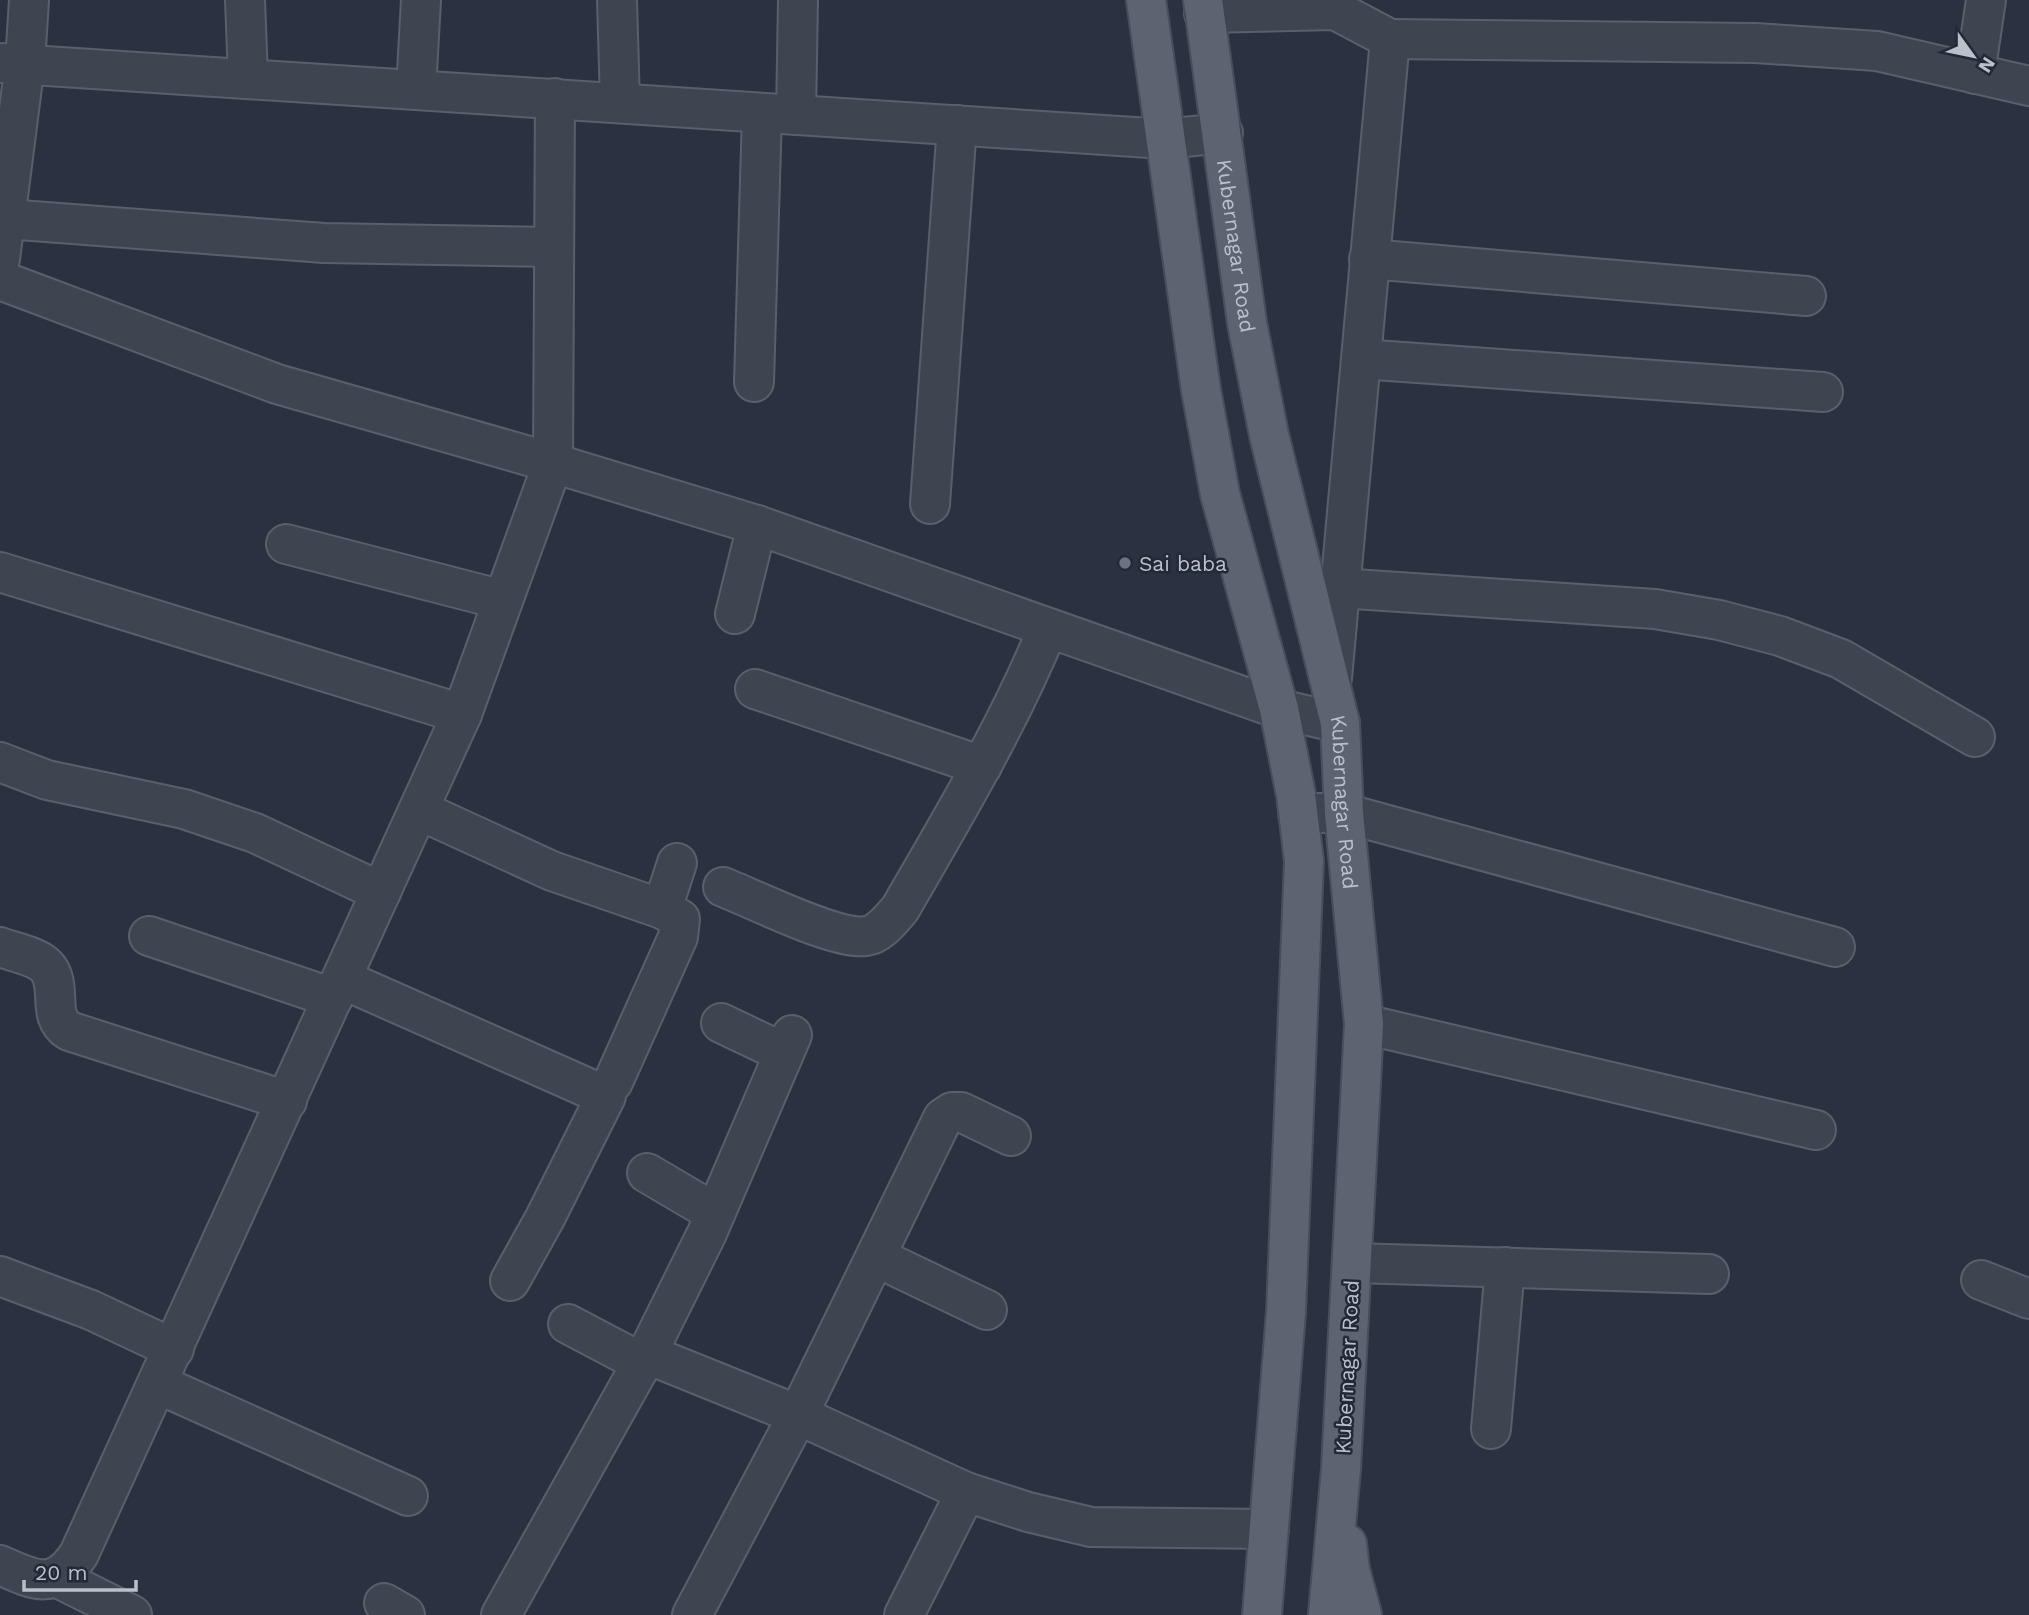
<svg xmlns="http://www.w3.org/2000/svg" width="2029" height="1615" viewBox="0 0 2029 1615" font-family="'Work Sans',sans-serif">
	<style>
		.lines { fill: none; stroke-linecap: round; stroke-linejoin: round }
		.minor-casing { stroke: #59606c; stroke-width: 42 }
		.major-casing { stroke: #484e5b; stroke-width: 42 }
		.minor { stroke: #3e4551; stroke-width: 38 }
		.major { stroke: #5d6471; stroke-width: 38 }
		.worship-dot { fill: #6b7280; stroke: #232937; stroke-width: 2.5 }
		.labels { text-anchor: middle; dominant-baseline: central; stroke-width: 5; stroke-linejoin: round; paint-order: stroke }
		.street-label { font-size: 21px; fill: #bbc0cb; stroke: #232937 }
		.poi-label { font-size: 21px; fill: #bbc0cb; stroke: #232937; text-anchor: start }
	</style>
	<rect width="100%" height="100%" fill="#2a3241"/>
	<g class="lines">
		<!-- minor casing -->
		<g class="minor-casing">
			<g id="minor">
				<polyline points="245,0 248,78"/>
				<polyline points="617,0 620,103"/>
				<polyline points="1204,13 1335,10 1390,39 1332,678"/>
				<polyline points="1390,39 1755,43 1877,51 2029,86"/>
				<polyline points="0,63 1165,139 1223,133"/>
				<polyline points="1975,74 1986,0"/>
				<polyline points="416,90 421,0"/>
				<polyline points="796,115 798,0"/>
				<polyline points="6,219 324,243 554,247"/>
				<polyline points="0,259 25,63 29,0"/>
				<polyline points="1369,259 1806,296"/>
				<polyline points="0,280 277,384 553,463 757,525 1279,709 1340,723"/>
				<polyline points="1361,359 1823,392"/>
				<polyline points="754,382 762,113"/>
				<polyline points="930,504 957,125"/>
				<polyline points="286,544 503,600"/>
				<polyline points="0,572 462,714"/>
				<polyline points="1339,588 1655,609 1719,620 1780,636 1841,659 1975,737"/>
				<polyline points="735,614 757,525"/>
				<polyline points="755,689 982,766"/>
				<polyline points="0,762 47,780 184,809 255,833 381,892"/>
				<polyline points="419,810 552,871 662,909"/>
				<polyline points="1298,813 1344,813 1835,947"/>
				<path d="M723 887C754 899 837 941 866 936 880 934 891 919 900 909 953 817 1008 726 1048 628"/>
				<polyline points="149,936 333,998"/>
				<path d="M0 947C13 952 36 956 46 966 64 985 45 1016 69 1031L287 1101"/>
				<polyline points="342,979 606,1096 545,1218 510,1281"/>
				<polyline points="721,1023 784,1053"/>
				<polyline points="1364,1024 1816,1130"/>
				<polyline points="613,1082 678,937 680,919 662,909 677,863"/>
				<polyline points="647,1173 715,1213"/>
				<polyline points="876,1257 987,1310"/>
				<polyline points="1353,1263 1709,1274"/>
				<polyline points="0,1276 91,1310 174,1349"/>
				<polyline points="1981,1280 2029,1299"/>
				<polyline points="568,1324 642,1363"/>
				<polyline points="647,1354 798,1415 966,1492 1028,1512 1091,1527 1269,1529"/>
				<polyline points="158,1384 408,1496"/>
				<polyline points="1491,1429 1505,1267"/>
				<path d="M0 1565C35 1581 55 1591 79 1554L462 714 553 463 555 98"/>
				<polyline points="58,1578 132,1615"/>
				<polyline points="384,1603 405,1615"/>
				<polyline points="501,1615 647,1354 707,1233 792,1035"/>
				<polyline points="692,1615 798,1415 943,1118 952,1112 961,1112 1011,1136"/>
				<polyline points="904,1615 966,1492"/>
			</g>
		</g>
		<!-- major casing -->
		<g class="major-casing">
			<g id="major">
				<polyline points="1146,0 1201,390 1220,494 1279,709 1296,795 1304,861 1286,1312 1262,1615"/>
				<path id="s1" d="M1203 0 1247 323 1269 435 1340 723 1344 813 1364 1024 1341 1469 1328 1615"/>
				<polyline points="1347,1544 1350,1570 1362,1615"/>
			</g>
		</g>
		<!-- minor -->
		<use href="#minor" class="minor"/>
		<!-- major -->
		<use href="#major" class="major"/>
	</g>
	<!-- markers -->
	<circle class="worship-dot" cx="1125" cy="563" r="7"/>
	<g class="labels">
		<!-- street labels -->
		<g class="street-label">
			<text stroke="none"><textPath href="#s1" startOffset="248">Kubernagar Road</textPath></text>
			<text stroke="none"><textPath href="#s1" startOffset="816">Kubernagar Road</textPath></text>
			<text transform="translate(1347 1367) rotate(-87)">Kubernagar Road</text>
		</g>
		<!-- poi labels -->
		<g class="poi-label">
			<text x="1139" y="563">Sai baba</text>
		</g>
	</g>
	<!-- north arrow -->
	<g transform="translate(1973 56) rotate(123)" stroke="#232937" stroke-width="5" paint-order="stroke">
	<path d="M0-5L12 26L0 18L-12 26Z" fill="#bbc0cb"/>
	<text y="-10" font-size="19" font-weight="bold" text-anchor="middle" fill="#bbc0cb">N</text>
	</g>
	<!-- scale -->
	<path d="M24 1580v10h112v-10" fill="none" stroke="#bbc0cb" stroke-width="3.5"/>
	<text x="35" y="1580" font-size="21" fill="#bbc0cb" stroke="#232937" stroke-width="5" paint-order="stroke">20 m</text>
</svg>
